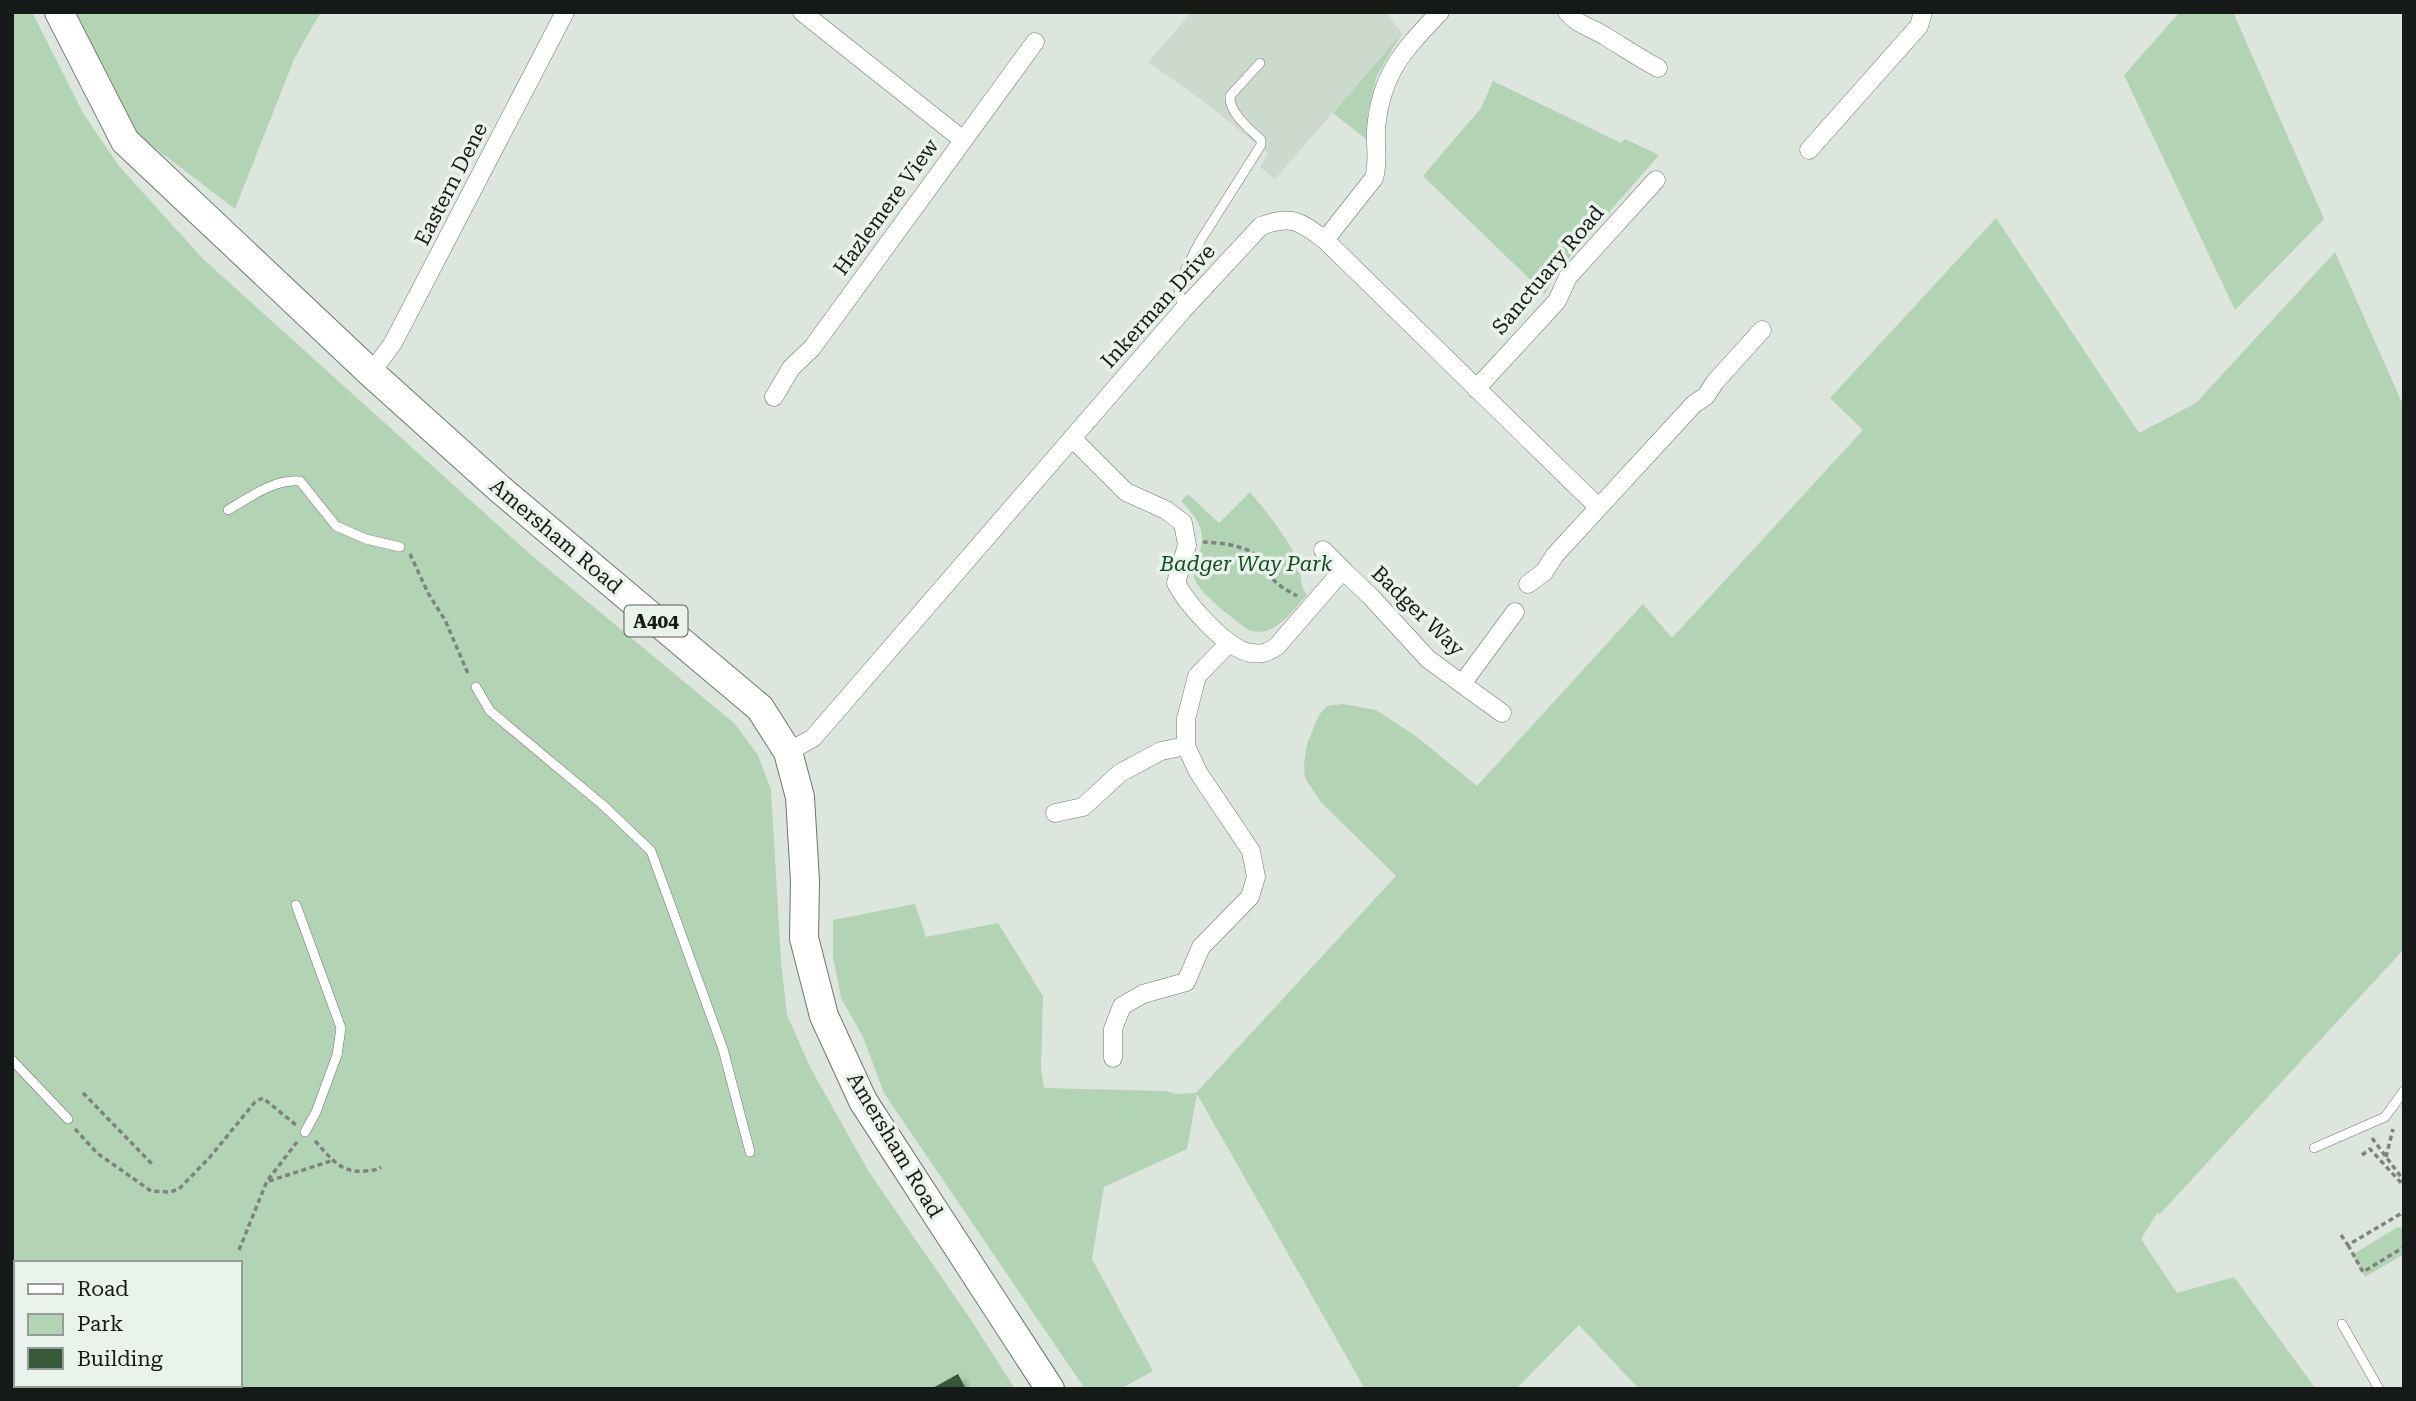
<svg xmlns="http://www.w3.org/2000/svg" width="2416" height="1401" viewBox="0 0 2416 1401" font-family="'Roboto Serif',serif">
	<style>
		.built { fill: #cbdacc }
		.green { fill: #b2d3b4; fill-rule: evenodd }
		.building { fill: #355939; filter: url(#shadow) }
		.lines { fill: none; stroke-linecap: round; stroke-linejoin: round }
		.lane-casing { stroke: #6e776f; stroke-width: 10 }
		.street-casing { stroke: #6e776f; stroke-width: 19 }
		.primary-casing { stroke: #6e776f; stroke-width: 30 }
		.path { stroke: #7d847e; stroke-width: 3.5; stroke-dasharray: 5 3.5; stroke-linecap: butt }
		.lane { stroke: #fff; stroke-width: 9 }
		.street { stroke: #fff; stroke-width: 18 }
		.primary { stroke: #fff; stroke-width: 28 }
		.labels { text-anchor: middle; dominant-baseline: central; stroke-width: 7; stroke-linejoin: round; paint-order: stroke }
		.shield { fill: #eaf3eb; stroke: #565b57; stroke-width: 2 }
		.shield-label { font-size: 19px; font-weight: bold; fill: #161a17 }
		.street-label { font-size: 21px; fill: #161a17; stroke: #eaf3eb }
		.park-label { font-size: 21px; font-style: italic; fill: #134e20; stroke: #eaf3eb }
	</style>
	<defs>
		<filter id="shadow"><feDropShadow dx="6" dy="6" stdDeviation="3.5" flood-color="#0004"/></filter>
	</defs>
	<rect width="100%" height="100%" fill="#dde6dd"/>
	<!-- built -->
	<polygon class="built" points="1192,12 1385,12 1402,33 1275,179 1260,167 1268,153 1203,101 1148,62"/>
	<!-- green -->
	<g class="green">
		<path d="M12 12H32L83 113 119 166 203 259 530 554 735 724 758 755 771 790 781 961 787 1015 811 1069 869 1172 973 1323 1015 1389H12ZM16 1263H240V1385H16Z"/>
		<polygon points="75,12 321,12 295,57 235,209 134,132"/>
		<polygon points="2180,12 2233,12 2324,219 2235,310 2124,75"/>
		<polygon points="1402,33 1377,75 1368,112 1366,139 1333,113"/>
		<polygon points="1493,81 1621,143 1625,139 1659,155 1554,275 1545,294 1423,176 1481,108"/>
		<polygon points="1996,218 2139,433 2196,403 2335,252 2404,407 2404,949 2160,1214 2157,1213 2141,1239 2177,1293 2234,1277 2316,1389 1639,1389 1579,1325 1516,1389 1365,1389 1197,1094 1187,1149 1104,1187 1092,1259 1153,1371 1120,1389 1085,1389 884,1093 863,1037 841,998 833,956 833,920 915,904 926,937 998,923 1043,996 1041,1067 1044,1088 1166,1091 1176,1094 1196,1093 1396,876 1320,801 1305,778 1304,765 1307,744 1319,715 1327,706 1343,704 1376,710 1417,737 1477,786 1643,604 1672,638 1863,430 1830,398"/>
		<path d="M1250 492C1268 514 1285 534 1297 559 1303 571 1298 585 1307 595 1290 613 1272 642 1245 628 1232 617 1197 592 1194 577 1193 569 1196 562 1199 555 1207 530 1198 519 1181 501L1188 494 1219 523Z"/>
		<polygon points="2398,1227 2404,1228 2404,1254 2365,1277 2352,1255"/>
	</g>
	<!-- building -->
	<polygon class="building" points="958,1374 966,1389 931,1389"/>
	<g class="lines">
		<!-- lane casing -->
		<g class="lane-casing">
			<g id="lane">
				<path d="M1183 308 1178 285 1199 243 1261 145V140C1250 129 1229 113 1230 96L1260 63"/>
				<path d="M228 510C250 497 274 479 300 481L336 526 366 539 400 547"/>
				<polyline points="476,687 490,711 604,806 651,851 723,1049 750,1152"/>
				<polyline points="296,905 341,1028 337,1055 316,1112 305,1132"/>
				<polyline points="12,1060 68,1119"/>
				<polyline points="2314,1148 2385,1117 2404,1091"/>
				<polyline points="2342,1324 2379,1389"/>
			</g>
		</g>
		<!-- street casing -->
		<g class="street-casing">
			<g id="street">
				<polyline points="802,12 963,140"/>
				<path d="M1567 12C1577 25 1591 27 1605 36 1623 47 1639 58 1658 68"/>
				<polyline points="1809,150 1919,26 1923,12"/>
				<path d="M1325 240 1374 178C1379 162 1375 146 1376 129 1381 73 1403 51 1440 12"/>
				<polyline points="371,373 393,343 565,12"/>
				<polyline points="1476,389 1557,301 1568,277 1656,180"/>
				<polyline points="774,397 791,368 812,348 1035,42"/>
				<path d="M1072 438 1126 492 1166 510 1183 523 1187 545 1176 583C1187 604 1226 649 1251 653 1262 655 1269 652 1277 646L1343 570 1371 597 1428 659 1462 684 1515 612"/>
				<polyline points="1323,550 1343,570"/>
				<polyline points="1528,584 1544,572 1555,555 1694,404 1706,396 1715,382 1762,330"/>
				<polyline points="1462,684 1502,713"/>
				<path d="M788 752 813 738 1183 310 1261 226C1292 214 1300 222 1325 240L1598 507"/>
				<polyline points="1055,813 1083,807 1120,773 1161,751 1186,746"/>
				<polyline points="1113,1058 1113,1029 1122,1006 1143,994 1186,982 1201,947 1250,897 1256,877 1251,851 1198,772 1186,746 1186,719 1197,676 1229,643"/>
			</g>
		</g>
		<!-- primary casing -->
		<g class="primary-casing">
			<polyline id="primary" points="59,12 125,141 371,373 501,490 760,708 788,752 800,797 805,881 804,938 824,1016 863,1101 1050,1389"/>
		</g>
		<!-- path -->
		<g class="path">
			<path d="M1203 542C1221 543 1249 545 1261 560 1265 565 1267 571 1270 575 1276 585 1287 590 1297 596"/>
			<polyline points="410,554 428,593 445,620 469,676"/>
			<polyline points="83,1093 153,1165"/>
			<polyline points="75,1129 97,1153 151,1191 170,1192 179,1189 210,1157 255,1102 263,1098 296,1125"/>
			<polyline points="2372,1138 2404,1181"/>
			<path d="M315 1141C331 1158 341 1174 365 1171 372 1170 375 1171 381 1167"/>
			<polyline points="2362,1155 2370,1149 2404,1186"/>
			<polyline points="2386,1157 2393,1129"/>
			<polyline points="269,1181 334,1160"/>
			<polyline points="2341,1235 2348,1245 2402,1213 2404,1217"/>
			<polyline points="2348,1245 2363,1272 2404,1247"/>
			<polyline points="239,1250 267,1181 297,1142"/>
		</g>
		<!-- lane -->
		<use href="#lane" class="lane"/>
		<!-- street -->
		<use href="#street" class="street"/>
		<!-- primary -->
		<use href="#primary" class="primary"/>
	</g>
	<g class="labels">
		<!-- shield labels -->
		<rect class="shield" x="624.5" y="605.5" width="63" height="31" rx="5"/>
		<g class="shield-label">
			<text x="656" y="621">A404</text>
		</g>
		<!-- street labels -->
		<g class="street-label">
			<text transform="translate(451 184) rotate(-63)">Eastern Dene</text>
			<text transform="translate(886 207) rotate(-54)">Hazlemere View</text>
			<text transform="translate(1548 270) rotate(-50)">Sanctuary Road</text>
			<text transform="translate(1158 306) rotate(-48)">Inkerman Drive</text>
			<text transform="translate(556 536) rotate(40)">Amersham Road</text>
			<text transform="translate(1418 611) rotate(44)">Badger Way</text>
			<text transform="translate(895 1145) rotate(59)">Amersham Road</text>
		</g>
		<!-- park labels -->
		<g class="park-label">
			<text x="1246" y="564">Badger Way Park</text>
		</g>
	</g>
	<!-- border -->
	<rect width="2416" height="1401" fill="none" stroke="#161a17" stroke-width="28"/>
	<!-- legend -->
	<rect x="14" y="1261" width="228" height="126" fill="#eaf3eb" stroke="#959c96" stroke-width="2"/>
	<rect x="28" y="1284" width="35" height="10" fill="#ffffff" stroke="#959c96" stroke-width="2"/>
	<text x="77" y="1296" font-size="21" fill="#161a17">Road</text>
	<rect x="28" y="1314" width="35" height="21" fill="#b2d3b4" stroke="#959c96" stroke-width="2"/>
	<text x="77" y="1331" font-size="21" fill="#161a17">Park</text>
	<rect x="28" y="1348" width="35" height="21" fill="#355939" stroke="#959c96" stroke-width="2"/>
	<text x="77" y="1366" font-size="21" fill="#161a17">Building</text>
</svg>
